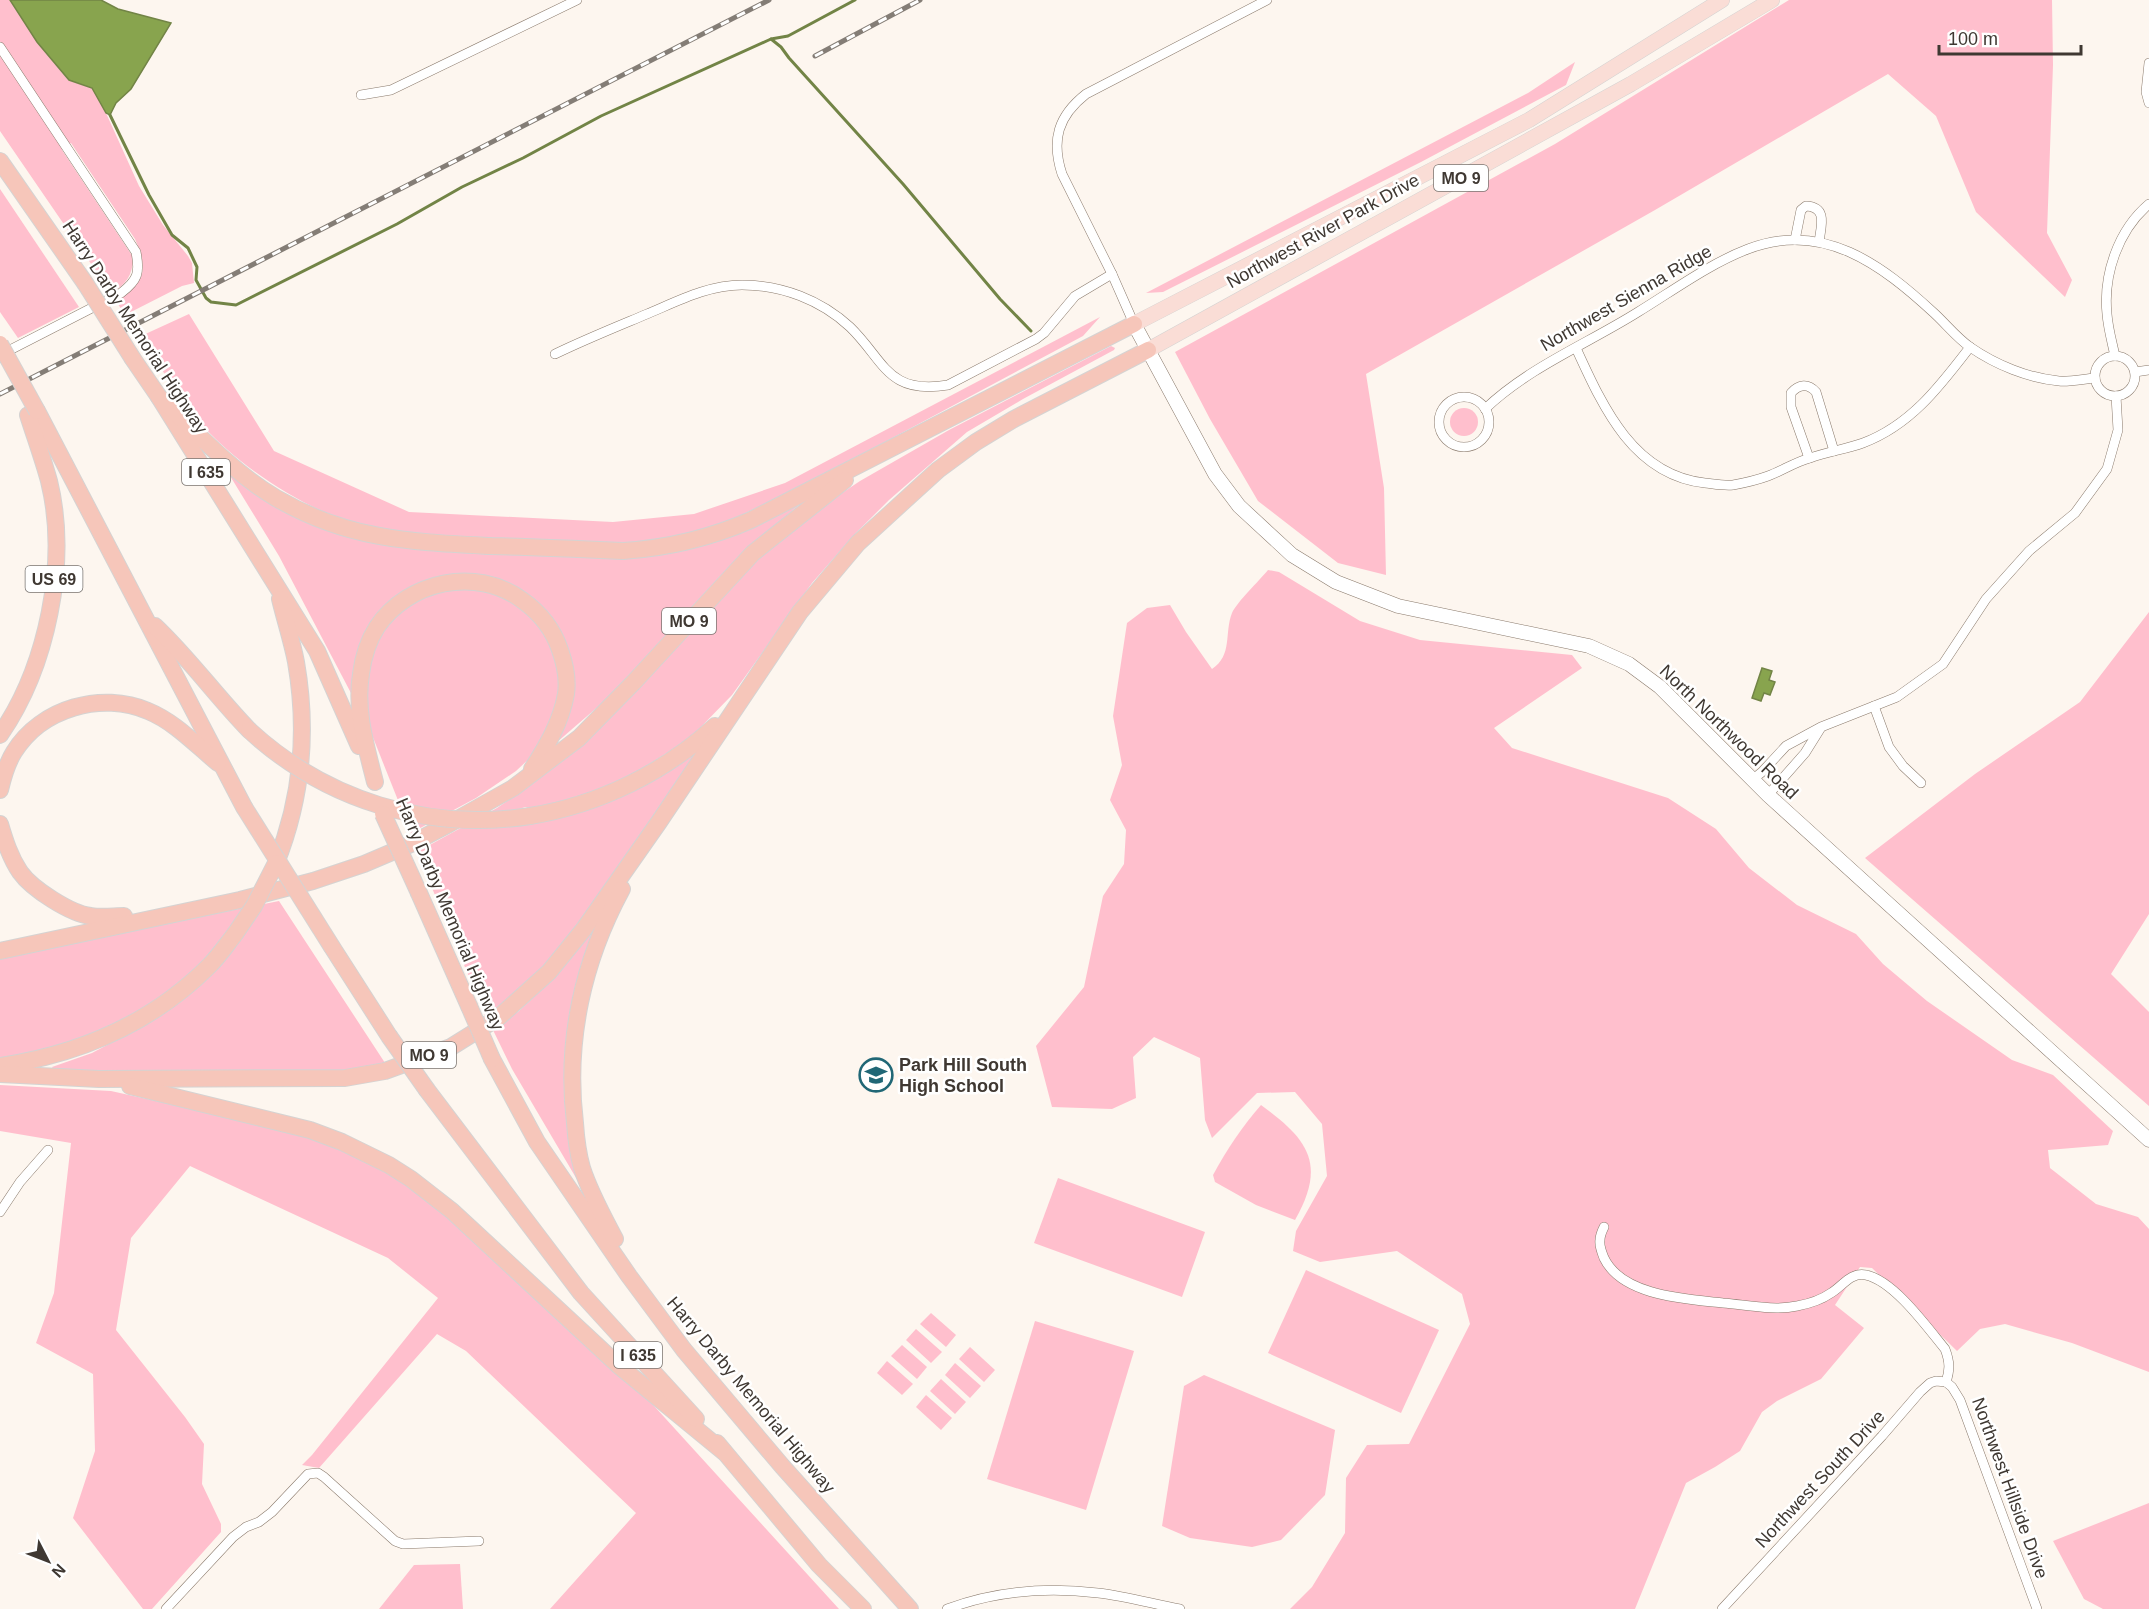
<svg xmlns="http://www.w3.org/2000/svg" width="2149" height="1609" viewBox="0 0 2149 1609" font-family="Arial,sans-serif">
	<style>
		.green { fill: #ffbfcd }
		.water { fill: #88a44e; stroke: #728446; stroke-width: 1.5 }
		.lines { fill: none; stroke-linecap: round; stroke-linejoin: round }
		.stream { stroke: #728446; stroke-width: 3 }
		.street-casing { stroke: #8a7a6c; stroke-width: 10 }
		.secondary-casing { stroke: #8a7a6c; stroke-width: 15 }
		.primary-casing { stroke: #d5d3d2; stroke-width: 16 }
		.highway-casing { stroke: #d5d3d2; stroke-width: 18 }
		.street { stroke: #fff; stroke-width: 9 }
		.secondary { stroke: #fff; stroke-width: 14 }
		.primary { stroke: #faddd6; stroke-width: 15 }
		.highway { stroke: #f6c6ba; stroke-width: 16 }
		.rail-casing { stroke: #847d76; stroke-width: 5 }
		.rail { stroke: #fff; stroke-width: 3; stroke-dasharray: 9; stroke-linecap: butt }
		.highway-bridge-casing { stroke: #d5d3d2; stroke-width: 18; stroke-linecap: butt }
		.highway-bridge { stroke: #f6c6ba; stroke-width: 16 }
		.labels { text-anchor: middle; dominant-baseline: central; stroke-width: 5; stroke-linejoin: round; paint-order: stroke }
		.shield { fill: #fff; stroke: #797470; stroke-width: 1.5 }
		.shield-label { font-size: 16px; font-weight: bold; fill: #3f3832 }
		.street-label { font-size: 18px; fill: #3f3832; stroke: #fff }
		.poi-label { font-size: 18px; font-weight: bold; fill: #3f3832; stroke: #fff; text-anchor: start }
	</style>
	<rect width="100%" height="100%" fill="#fdf6ef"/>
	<!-- green -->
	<g class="green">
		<path d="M0 0H10L37 42 68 80 92 88 106 113 139 186 163 225 188 256 192 263 194 283 182 286 125 315 116 301C145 282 149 271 135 239L71 143 62 150 133 257C133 275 126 285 111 293L0 131Z"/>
		<polygon points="1789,0 2052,0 2053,65 2047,233 2072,280 2065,297 1976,212 1936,116 1888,74 1655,210 1366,374 1384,488 1386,575 1338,563 1258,501 1210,419 1175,352 1555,144"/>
		<polygon points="1575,62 1566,85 1421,162 1163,292 1146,293 1528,93"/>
		<polygon points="0,189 79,307 18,338 0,312"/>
		<path d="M189 314 274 451 409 512 613 522 694 514 785 483 1100 317 1083 336 799 488 722 524 674 538 625 543 438 537C412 535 386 531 361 525 304 510 240 467 200 423 177 398 160 365 141 336Z"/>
		<polygon points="1111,346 1115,348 1114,350 1023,399 967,432 889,500 856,533 812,583 732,695 696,732 675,748 630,776 605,788 542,808 525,807 517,810 495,827 516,825 705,746 558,954 487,1020 417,852 497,808 523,790 763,554 833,499 860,481 949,430"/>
		<circle cx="1464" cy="422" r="14"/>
		<polygon points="224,466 332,529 623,555 799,505 752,545 723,573 608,698 556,743 572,666 498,580 480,575 460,574 436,577 417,584 400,593 352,695 279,556"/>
		<path d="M1268 570 1279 572 1360 621 1420 640 1572 655 1582 668 1494 728 1512 748 1668 798 1716 829 1749 868 1797 905 1856 934 1883 964 1927 1001 2012 1060 2053 1075 2113 1131 2108 1145 2048 1150 2050 1168 2096 1204 2138 1217 2149 1229V1372L2072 1343 2005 1324 1980 1329 1957 1351 1872 1268 1860 1267 1835 1305 1864 1328 1821 1379 1777 1401 1762 1412 1740 1451 1715 1467 1686 1483 1635 1609H1290L1312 1587 1345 1533 1346 1478 1367 1445 1409 1444 1470 1324 1462 1294 1397 1251 1320 1262 1293 1251 1296 1231 1327 1176 1322 1124 1295 1092 1257 1093 1212 1138 1205 1120 1200 1058 1154 1037 1133 1057 1136 1098 1112 1109 1052 1107 1036 1046 1084 987 1103 896 1124 864 1126 830 1110 800 1122 765 1113 716 1127 623 1147 608 1170 605 1186 632 1212 669C1233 655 1224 633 1232 613 1237 602 1259 581 1268 570Z"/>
		<polygon points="454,588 498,593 528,612 551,642 560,676 557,710 532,756 516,771 476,798 411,833 372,735 366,711 369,660 383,628 407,603"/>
		<polygon points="2149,612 2149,914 2111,974 2149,1012 2149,1106 1865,858 1975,774 2080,702"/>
		<polygon points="279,901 387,1066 341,1074 54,1070 52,1067 92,1053 141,1027 230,933 177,987 95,1037 0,1061 0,957"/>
		<polygon points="608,906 579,984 582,1188 512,1069 493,1030 519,1011 558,974"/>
		<polygon points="0,1085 111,1091 314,1136 411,1183 645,1396 839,1609 550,1609 636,1513 466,1351 437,1334 319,1468 302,1465 312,1455 438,1298 388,1258 190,1166 131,1238 116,1330 185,1417 204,1444 202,1484 221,1524 221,1532 152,1609 143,1609 73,1518 95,1451 93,1374 36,1343 54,1293 71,1143 0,1131"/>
		<path d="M1261 1105C1308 1139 1327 1164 1295 1220L1256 1205 1215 1182 1213 1175C1227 1149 1242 1127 1261 1105Z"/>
		<polygon points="1058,1178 1205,1232 1182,1297 1034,1243"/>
		<polygon points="1306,1270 1439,1330 1401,1413 1268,1353"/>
		<polygon points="931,1313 956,1335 946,1347 920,1324"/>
		<polygon points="1035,1321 1134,1351 1086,1510 987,1479"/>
		<polygon points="916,1329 942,1352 931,1363 906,1340"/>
		<polygon points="902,1345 927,1367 917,1379 891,1356"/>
		<polygon points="970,1347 995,1370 984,1382 959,1359"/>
		<polygon points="887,1361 913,1384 902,1395 877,1373"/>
		<polygon points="955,1363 981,1386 970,1398 945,1375"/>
		<polygon points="1204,1375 1335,1430 1325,1495 1281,1540 1252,1547 1190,1538 1162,1526 1184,1386"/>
		<polygon points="941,1379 966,1402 955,1414 930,1391"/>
		<polygon points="926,1395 952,1418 941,1430 916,1407"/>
		<polygon points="2149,1503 2149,1609 2103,1609 2084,1599 2053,1541"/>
		<polygon points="460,1564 463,1609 379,1609 414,1565"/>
	</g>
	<!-- water -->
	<g class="water">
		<polygon points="10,0 101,0 118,9 171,23 131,89 116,103 110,115 106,113 92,88 69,80 37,42"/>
		<polygon points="1762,668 1772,671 1769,680 1775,682 1770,695 1764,693 1761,701 1752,698"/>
	</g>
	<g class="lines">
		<!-- stream -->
		<g class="stream">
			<polyline points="771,39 781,47 789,58 903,184 1000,299 1031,331"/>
			<polyline points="110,115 149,195 172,235 188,248 197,267 196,280 206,298 211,302 236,305 397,224 462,187 523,158 601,116 771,39 788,36 855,0"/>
		</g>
		<!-- street casing -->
		<g class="street-casing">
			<g id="street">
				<path d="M0 47 136 252C140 273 138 280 121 293L2 354"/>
				<polyline points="2149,63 2146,92 2149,103"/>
				<polyline points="361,95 391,90 577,0"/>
				<path d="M1795 240 1801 210 1806 206C1828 207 1821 226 1819 242"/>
				<path d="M1134 324 1112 274 1062 174C1051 140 1058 116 1086 94L1267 0"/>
				<path d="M1576 348C1603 407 1633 475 1705 483 1714 484 1724 486 1733 485 1744 483 1757 480 1768 476 1782 471 1795 462 1810 458 1827 452 1846 449 1863 443 1911 425 1940 386 1970 347"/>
				<path d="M555 354C586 339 616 327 647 314 678 301 708 285 742 285 782 285 821 300 850 327 885 361 887 395 948 385L1036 339 1044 333 1075 296 1112 274"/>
				<path d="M2115 356C2112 342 2108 328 2107 314 2103 275 2118 230 2149 204"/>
				<circle cx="2115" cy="376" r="20"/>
				<polyline points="2135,372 2149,370"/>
				<circle cx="1464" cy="422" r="25"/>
				<path d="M1485 409C1529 367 1587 344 1638 312 1674 290 1709 264 1748 249 1823 220 1882 265 1934 313 1946 324 1957 338 1970 347 1996 365 2028 378 2059 381 2070 382 2083 379 2095 378"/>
				<path d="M1809 458 1791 407V393C1799 384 1808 383 1816 392L1834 451"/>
				<polyline points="1874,706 1889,747 1903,766 1921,783"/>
				<polyline points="1752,780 1762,772 1786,746 1821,727 1897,697 1943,664 1986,599 2029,551 2075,513 2107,469 2118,430 2116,396"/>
				<polyline points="1768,795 1805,753 1820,729"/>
				<polyline points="0,1212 20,1182 48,1150"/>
				<path d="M1604 1227C1602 1231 1600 1236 1600 1240 1599 1246 1602 1253 1604 1258 1622 1296 1686 1299 1723 1303 1747 1305 1774 1311 1797 1306 1808 1304 1821 1300 1831 1293 1843 1286 1850 1272 1866 1275 1894 1281 1927 1327 1945 1349 1950 1362 1950 1370 1946 1382"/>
				<polyline points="1946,1382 1952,1387 1960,1400 2037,1609"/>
				<polyline points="166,1609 233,1537 246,1527 259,1522 272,1512 308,1474 318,1473 324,1477 395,1541 403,1544 479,1541"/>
				<path d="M947 1609C995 1591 1047 1587 1098 1593 1125 1596 1153 1604 1180 1609"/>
				<polyline points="1722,1609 1882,1436 1920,1392 1930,1383 1936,1381 1946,1382"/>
			</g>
		</g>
		<!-- secondary casing -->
		<g class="secondary-casing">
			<polyline id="secondary" points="1134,324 1215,474 1239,506 1292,555 1336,582 1398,606 1589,646 1629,664 1660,687 1768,795 2149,1140"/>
		</g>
		<!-- primary casing -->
		<g class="primary-casing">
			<g id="primary">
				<polyline points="1134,324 1529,120 1722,0"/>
				<polyline points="1148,350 1631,84 1772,0"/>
			</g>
		</g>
		<!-- highway casing -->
		<g class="highway-casing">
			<g id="highway">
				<polyline points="0,161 85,283"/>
				<polyline points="133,359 159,397 317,651 359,746"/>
				<path d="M159 397C196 432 232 472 276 498 348 540 411 542 491 546 535 547 579 549 623 551 668 548 710 538 751 520L1134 324"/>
				<polyline points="37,411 244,807"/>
				<path d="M155 626C189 658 216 696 249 730"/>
				<path d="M0 735C47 667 69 562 49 481 43 459 35 437 28 415"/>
				<path d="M375 782C366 746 355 711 361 674 363 658 368 641 377 627 408 581 476 566 522 600 539 612 553 629 560 650 565 664 568 680 566 694 561 722 547 746 532 769"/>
				<path d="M0 790C3 777 7 763 14 752 41 708 102 691 148 711 175 722 196 745 218 763"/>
				<path d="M530 816C598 805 664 773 715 726"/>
				<path d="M0 824C5 841 10 857 20 872 32 889 71 914 91 916 102 918 114 916 124 916"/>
				<path d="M276 863C302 798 308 731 296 662 292 641 285 620 280 599"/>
				<polyline points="419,893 469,1006"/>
				<polyline points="332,947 389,1036"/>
				<polyline points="0,951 240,900 313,881 364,864 411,844 449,824 513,788 579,738 633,683 753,553 845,480"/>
				<polyline points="492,1059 537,1142 629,1276 684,1350 782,1466 910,1609"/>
				<path d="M0 1066C80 1054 151 1024 209 966 219 956 227 944 235 934"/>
				<polyline points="0,1074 99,1079 345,1078 385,1071 451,1047 499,1017 549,972 584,929 659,822 800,612 858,543 938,470 976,442 1014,419 1148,350"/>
				<polyline points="130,1086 310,1130 342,1142 389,1165 411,1179 452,1211 618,1365 724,1452"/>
				<polyline points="427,1090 581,1293 696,1419"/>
				<path d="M615 1239C603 1216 590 1193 582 1168 578 1154 576 1138 575 1123 565 1041 583 961 622 889"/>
				<polyline points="717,1443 819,1565 863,1609"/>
			</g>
		</g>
		<!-- street -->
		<use href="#street" class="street"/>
		<!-- secondary -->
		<use href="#secondary" class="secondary"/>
		<!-- primary -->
		<use href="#primary" class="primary"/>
		<!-- highway -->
		<use href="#highway" class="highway"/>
		<!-- rail casing -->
		<g class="rail-casing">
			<g id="rail">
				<polyline points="815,56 920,0"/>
				<polyline points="0,394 769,0"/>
			</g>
		</g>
		<!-- rail -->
		<use href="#rail" class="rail"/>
		<!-- highway-bridge casing -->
		<g class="highway-bridge-casing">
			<g id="highway-bridge">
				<polyline points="85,283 133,359"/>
				<polyline points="0,344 37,411"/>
				<path d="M249 730C325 800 427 832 530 816"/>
				<polyline points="244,807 332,947"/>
				<polyline points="383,814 419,893"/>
				<polyline points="235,934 254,906 276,863"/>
				<polyline points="469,1006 492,1059"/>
				<polyline points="389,1036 427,1090"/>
			</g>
		</g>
		<!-- highway-bridge -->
		<use href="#highway-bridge" class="highway-bridge"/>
	</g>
	<!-- icons -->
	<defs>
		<g id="school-ring" transform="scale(1.725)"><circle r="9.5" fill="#fff" stroke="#206776" stroke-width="1.5"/><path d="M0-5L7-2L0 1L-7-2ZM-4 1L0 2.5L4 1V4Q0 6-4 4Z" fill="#206776"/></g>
	</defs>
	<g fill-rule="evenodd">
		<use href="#school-ring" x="876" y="1075"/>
	</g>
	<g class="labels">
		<!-- shield labels -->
		<g class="shield">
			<rect x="1434" y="165" width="54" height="26" rx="4.5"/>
			<rect x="182" y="459" width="48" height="26" rx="4.5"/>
			<rect x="25.5" y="566" width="57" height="26" rx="4.5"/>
			<rect x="662" y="608" width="54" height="26" rx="4.5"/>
			<rect x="402" y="1042" width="54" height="26" rx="4.5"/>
			<rect x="614" y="1342" width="48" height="26" rx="4.5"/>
		</g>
		<g class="shield-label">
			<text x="1461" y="178">MO 9</text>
			<text x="206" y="472">I 635</text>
			<text x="54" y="579">US 69</text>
			<text x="689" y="621">MO 9</text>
			<text x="429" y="1055">MO 9</text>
			<text x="638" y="1355">I 635</text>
		</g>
		<!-- street labels -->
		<g class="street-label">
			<text transform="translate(1323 231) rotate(-29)">Northwest River Park Drive</text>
			<text transform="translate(1626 298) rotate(-30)">Northwest Sienna Ridge</text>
			<text transform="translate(135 327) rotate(57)">Harry Darby Memorial Highway</text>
			<text transform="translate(1729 732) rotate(44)">North Northwood Road</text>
			<text transform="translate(450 914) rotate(67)">Harry Darby Memorial Highway</text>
			<text transform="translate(751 1395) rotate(50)">Harry Darby Memorial Highway</text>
			<text transform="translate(1820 1479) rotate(-47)">Northwest South Drive</text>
			<text transform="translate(2010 1488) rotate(70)">Northwest Hillside Drive</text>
		</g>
		<!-- poi labels -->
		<g class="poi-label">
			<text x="899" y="1065">Park Hill South<tspan x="899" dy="21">High School</tspan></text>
		</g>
	</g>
	<!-- north arrow -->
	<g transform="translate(48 1561) rotate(132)" stroke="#ffffff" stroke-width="4.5" paint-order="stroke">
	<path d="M0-4.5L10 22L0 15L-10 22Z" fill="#3f3832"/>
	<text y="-9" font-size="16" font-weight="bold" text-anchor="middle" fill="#3f3832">N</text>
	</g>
	<!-- scale -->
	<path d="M1939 45v9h142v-9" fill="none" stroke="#3f3832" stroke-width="3"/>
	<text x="1948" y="45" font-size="18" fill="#3f3832" stroke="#ffffff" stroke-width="4.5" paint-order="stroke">100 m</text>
</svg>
